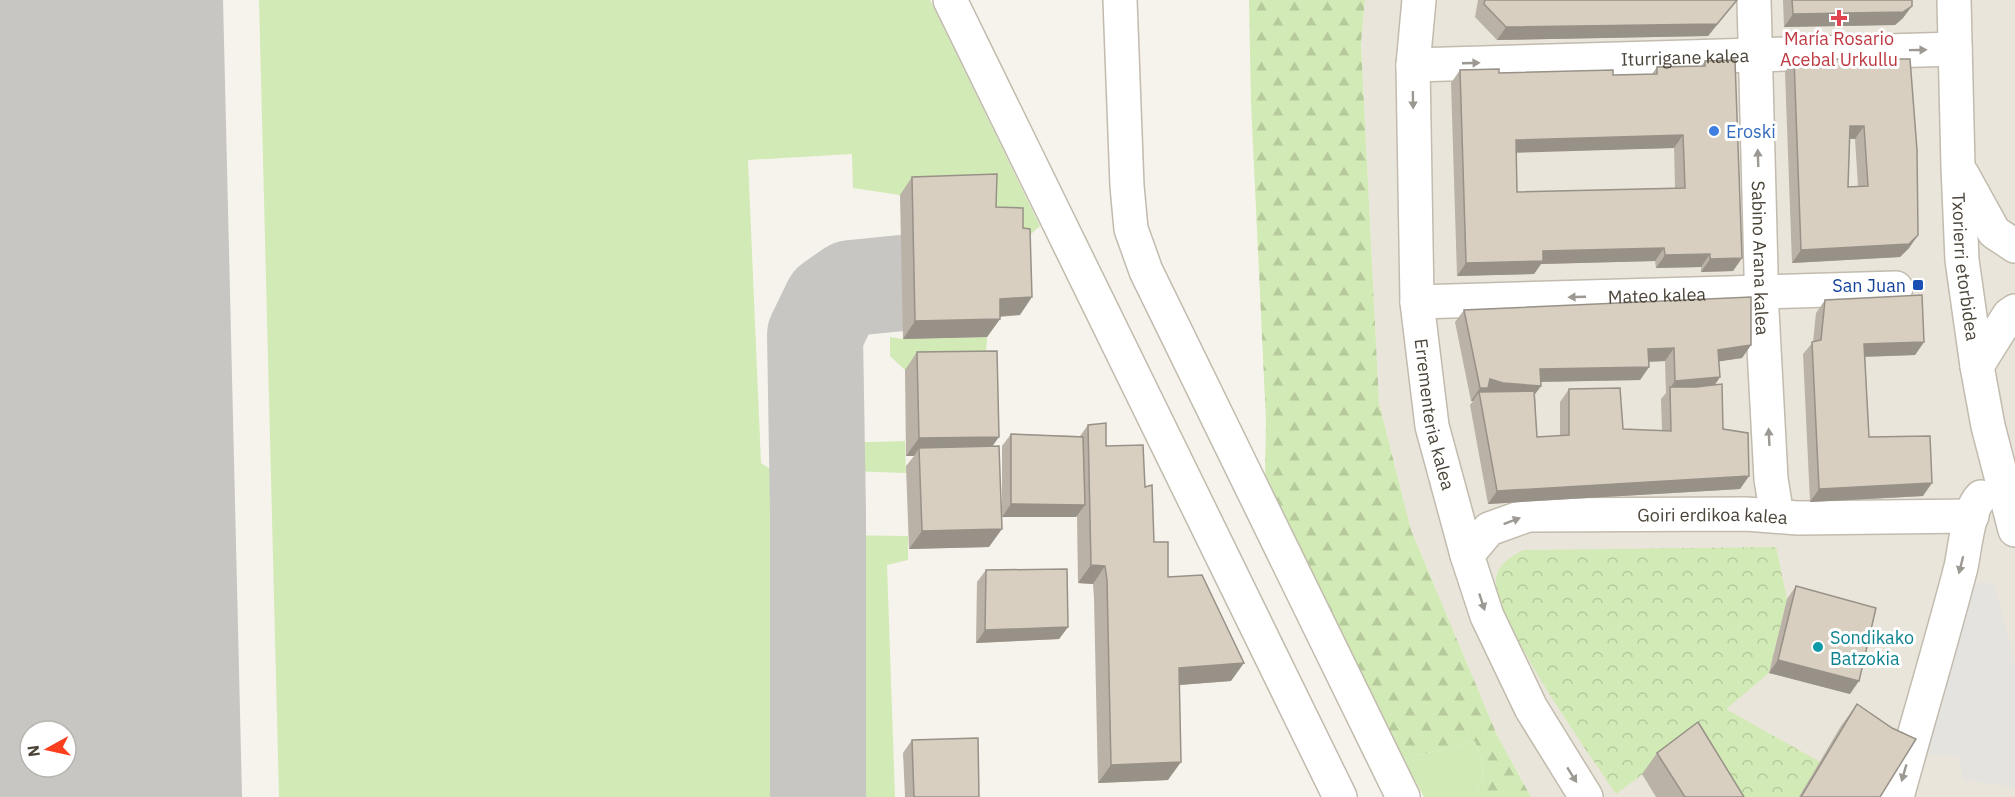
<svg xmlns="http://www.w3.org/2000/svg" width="2015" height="797" viewBox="0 0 2015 797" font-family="'IBM Plex Sans',sans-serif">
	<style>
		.residential { fill: #eae5da }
		.grass { fill: #d2eab5 }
		.forest { fill: url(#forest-firs) }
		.park { fill: url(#park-crowns) }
		.parking { fill: #e5e3e0 }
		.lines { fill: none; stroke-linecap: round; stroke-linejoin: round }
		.taxiway { stroke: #c8c6c3; stroke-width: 96 }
		.runway { stroke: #c8c6c3; stroke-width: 242 }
		.minor-casing { stroke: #c2bbae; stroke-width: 36 }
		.minor { stroke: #fff; stroke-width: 33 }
		.wall { fill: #bab2a6; fill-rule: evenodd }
		.shaded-wall { fill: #979187 }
		.building { fill: #d8cfc1; stroke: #979187; stroke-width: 1.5; fill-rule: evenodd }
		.oneway { fill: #9c9892 }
		.health-dot { fill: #e0444e; stroke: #fff; stroke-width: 2 }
		.shop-dot { fill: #3f7fe0; stroke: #fff; stroke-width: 2 }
		.transit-dot { fill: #1a4fb4; stroke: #fff; stroke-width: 2 }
		.culture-dot { fill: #0f9aa8; stroke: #fff; stroke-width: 2 }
		.labels { text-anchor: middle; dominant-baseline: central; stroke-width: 6; stroke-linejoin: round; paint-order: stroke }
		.health-label { font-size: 18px; fill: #be3a42; stroke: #fff }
		.street-label { font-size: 18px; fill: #4b4439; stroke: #fff }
		.shop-label { font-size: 18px; fill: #366cbe; stroke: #fff; text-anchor: start }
		.transit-label { font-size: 18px; fill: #164399; stroke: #fff; text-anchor: end }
		.culture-label { font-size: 18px; fill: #0d838f; stroke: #fff; text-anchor: start }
	</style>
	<defs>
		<pattern id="forest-firs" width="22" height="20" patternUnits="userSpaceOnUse" patternTransform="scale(1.5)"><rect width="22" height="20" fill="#d2eab5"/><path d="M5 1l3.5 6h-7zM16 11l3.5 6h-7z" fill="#b6ca9c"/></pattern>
		<pattern id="park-crowns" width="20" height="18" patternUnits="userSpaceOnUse" patternTransform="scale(1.5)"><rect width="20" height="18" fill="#d2eab5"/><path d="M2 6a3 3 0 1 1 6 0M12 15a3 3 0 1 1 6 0" fill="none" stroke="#b6ca9c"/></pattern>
	</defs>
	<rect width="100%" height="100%" fill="#f6f3ec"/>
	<!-- residential -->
	<polygon class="residential" points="1365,0 2015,0 2015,797 1531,797 1497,735 1411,530 1379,403 1361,43"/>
	<!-- grass -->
	<g class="grass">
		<polygon points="259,0 930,0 1040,226 1017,247 984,192 900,195 853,188 852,154 748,160 761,463 794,484 800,797 279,797"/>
		<polygon points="890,337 903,339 987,337 985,369 905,370 890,356"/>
		<polygon points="905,441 906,473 848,471 838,466 837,443"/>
		<polygon points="836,535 908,536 908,560 887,565 895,797 838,797"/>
		<path d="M1475 741C1483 766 1488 774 1473 797H1424L1403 759Z"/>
	</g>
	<!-- forest -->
	<path class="forest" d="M1249 0H1365L1361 43 1379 403 1411 530 1497 735 1531 797H1473C1488 774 1483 766 1475 741L1403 759 1265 479 1266 421 1251 103Z"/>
	<!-- park -->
	<path class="park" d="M1776 547 1787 599 1769 673 1726 709 1820 762 1799 797H1715L1683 744 1616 794C1593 759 1485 609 1497 574 1501 562 1513 556 1523 550Z"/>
	<!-- parking -->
	<polygon class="parking" points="1966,583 1994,583 2015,664 2015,787 1963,780 1959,757 1921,753"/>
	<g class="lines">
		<!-- taxiway -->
		<polyline class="taxiway" points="818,797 818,512 815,335 831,302 851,288 902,283"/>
		<!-- runway -->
		<polyline class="runway" points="102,0 121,797"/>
		<!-- minor casing -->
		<g class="minor-casing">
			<g id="minor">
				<polyline points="950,0 1340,797"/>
				<polyline points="1120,0 1127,186 1131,229 1146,271 1403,797"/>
				<path id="s1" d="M1419 0 1413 65 1417 302 1432 426 1467 555 1487 616 1531 708 1586 797"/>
				<path id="s2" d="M1754 0 1762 311 1771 479 1777 516"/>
				<path id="s3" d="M1954 0 1958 167 1962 260 1977 366 1988 426 2015 530"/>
				<path id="s4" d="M1413 65 1955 49"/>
				<polyline points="1962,174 1994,232 2015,246"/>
				<path id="s5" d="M1417 302 1896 288"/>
				<polyline points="1977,366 2009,315 2015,311"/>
				<path id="s6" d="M1467 555 1489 529 1528 515 1746 514 1798 518 1972 516"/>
				<path d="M1897 797C1918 720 1941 644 1961 567 1965 548 1968 509 1981 497"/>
			</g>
		</g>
		<!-- minor -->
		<use href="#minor" class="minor"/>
	</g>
	<!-- wall -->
	<g class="wall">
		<polygon points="1478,0 1737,0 1708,36 1497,40 1475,17"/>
		<polygon points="1783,0 1912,0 1903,18 1895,25 1784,27"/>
		<path d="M1794 59H1910L1918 235 1909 248 1900 257 1792 263 1785 72ZM1849 139H1855L1858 186 1848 187Z"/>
		<path d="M1705 61 1742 258 1733 271 1701 272V267L1656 268 1655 261 1541 264 1534 274 1457 276 1451 83 1460 70 1499 73 1613 75 1652 74 1657 67 1701 66ZM1674 148 1675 188 1517 192 1516 152Z"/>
		<polygon points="912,177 996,207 1020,315 1000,317 1000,319 987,337 903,339 900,195"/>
		<polygon points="1825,300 1924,342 1915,355 1865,357 1869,437 1923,496 1810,502 1803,354 1813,342 1816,313"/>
		<path d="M1464 310 1751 345 1742 358 1719 361 1720 377 1715 385 1723 429 1749 476 1740 489 1488 504 1470 405 1473 401H1471L1455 322ZM1665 361 1666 393 1661 399 1662 431 1623 429 1569 389 1560 402V436L1537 437 1535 394 1541 386V382L1640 380 1649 367V362Z"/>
		<polygon points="917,352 992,446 989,547 909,549 906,466 914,456 906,456 905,370"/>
		<polygon points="1088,425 1106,446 1145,487 1154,542 1168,577 1231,681 1179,685 1168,780 1098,783 1094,598 1093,584 1078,583 1077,516 1076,517 1002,517 1002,446 1011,434 1080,436"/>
		<polygon points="986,570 1068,627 1059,639 976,643 977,582"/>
		<polygon points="1796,586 1850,694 1769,673 1787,599"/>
		<polygon points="1857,704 1880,797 1799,797 1841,726"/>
		<polygon points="912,740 979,797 905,797 903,753"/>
		<polygon points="1657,753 1744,797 1656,797 1642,774"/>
	</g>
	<!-- shaded-wall -->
	<g class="shaded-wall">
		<polygon points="1737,0 1708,36 1497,40 1506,27"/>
		<polygon points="1912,6 1903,18 1895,25 1784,27 1793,14"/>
		<polygon points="1850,126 1864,126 1855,139 1841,138"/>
		<polygon points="1683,135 1674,148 1507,153 1516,140"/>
		<polygon points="1918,235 1909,248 1900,257 1792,263 1801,250"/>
		<polygon points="1664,248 1655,261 1541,264 1534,274 1457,276 1466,263 1543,251"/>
		<polygon points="1710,254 1701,267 1656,268 1665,255"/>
		<polygon points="1742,258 1733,271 1701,272 1710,259"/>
		<polygon points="1032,297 1020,315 987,317 1000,299"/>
		<polygon points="1000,319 987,337 903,339 915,321"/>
		<polygon points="1924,342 1915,355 1855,357 1864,344"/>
		<polygon points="1751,345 1742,358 1709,363 1718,350"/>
		<polygon points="1674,348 1665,361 1639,362 1648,349"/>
		<polygon points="1649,367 1640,380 1531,382 1540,369"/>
		<polygon points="1720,377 1711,390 1670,388 1675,381"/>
		<polygon points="1490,379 1541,386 1532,398 1479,392 1473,401 1471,401 1480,388"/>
		<polygon points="999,437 986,455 919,448 914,456 906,456 919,438"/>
		<polygon points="1749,476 1740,489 1488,504 1497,491"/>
		<polygon points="1932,483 1923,496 1810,502 1819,489"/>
		<polygon points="1011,504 1085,505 1076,517 1002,517"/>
		<polygon points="1002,529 989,547 909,549 922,531"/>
		<polygon points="1091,565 1105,566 1093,584 1078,583"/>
		<polygon points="1068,627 1059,639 976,643 985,630"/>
		<polygon points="1778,660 1859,681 1850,694 1769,673"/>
		<polygon points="1244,663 1231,681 1166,686 1179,668"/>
		<polygon points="1181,762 1168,780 1098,783 1111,765"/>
	</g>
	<!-- building -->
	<g class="building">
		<polygon points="1485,0 1737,0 1717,24 1506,27 1484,4"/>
		<polygon points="1792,0 1912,0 1912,6 1903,12 1793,14"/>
		<path d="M1794 59H1910L1917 150 1918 235 1909 244 1801 250ZM1850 126H1864L1868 186 1848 187Z"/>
		<path d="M1735 60 1742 258 1710 259V254L1665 255 1664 248 1543 251V261L1466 263 1460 70 1499 69V73L1613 70V75L1657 74V67L1705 66V61ZM1683 135 1685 188 1517 192 1516 140Z"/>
		<polygon points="997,174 996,207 1023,208 1023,228 1030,229 1032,297 1000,299 1000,319 915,321 912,177"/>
		<polygon points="1922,295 1924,342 1864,344 1869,437 1930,436 1932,483 1819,489 1812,342 1821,340 1825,300"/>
		<polygon points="1751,297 1751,345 1718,350 1720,377 1675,381 1674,348 1648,349 1649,367 1540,369 1541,386 1503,383 1490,379 1488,388 1480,388 1464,310"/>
		<polygon points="997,351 999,437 919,438 917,352"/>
		<polygon points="1722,384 1723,429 1748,433 1749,476 1497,491 1479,392 1534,391 1537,437 1569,435 1569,389 1620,388 1623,429 1671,431 1670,387 1696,387"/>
		<polygon points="1106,423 1106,446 1143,445 1145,487 1152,485 1154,542 1168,542 1168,577 1202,575 1244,663 1179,668 1181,762 1111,765 1107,580 1105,566 1091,565 1088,425"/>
		<polygon points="1011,434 1083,437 1085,505 1011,504"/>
		<polygon points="999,446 1002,529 922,531 919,448"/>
		<polygon points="1067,569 1068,627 985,630 986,570"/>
		<polygon points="1796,586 1876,608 1859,681 1778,660"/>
		<polygon points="1857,704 1892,728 1916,739 1880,797 1801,797"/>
		<polygon points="1698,722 1744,797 1685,797 1657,753"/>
		<polygon points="978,738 979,797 914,797 912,740"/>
	</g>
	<!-- one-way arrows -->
	<defs><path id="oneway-solid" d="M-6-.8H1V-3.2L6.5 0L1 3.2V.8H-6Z" transform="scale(1.5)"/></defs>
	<g class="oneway">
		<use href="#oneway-solid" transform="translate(1918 50) rotate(-1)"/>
		<use href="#oneway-solid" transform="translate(1471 63) rotate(-2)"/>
		<use href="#oneway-solid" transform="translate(1413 100) rotate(89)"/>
		<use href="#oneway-solid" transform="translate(1758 158) rotate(-92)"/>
		<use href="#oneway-solid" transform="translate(1577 297) rotate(178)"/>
		<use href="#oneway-solid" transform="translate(1769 437) rotate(-93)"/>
		<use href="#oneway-solid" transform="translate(1512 521) rotate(-21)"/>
		<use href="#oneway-solid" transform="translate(1961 565) rotate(104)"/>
		<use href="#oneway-solid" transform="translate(1482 602) rotate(72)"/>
		<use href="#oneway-solid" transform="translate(1904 773) rotate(106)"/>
		<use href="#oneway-solid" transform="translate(1572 775) rotate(58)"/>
	</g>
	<!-- markers -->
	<path class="health-dot" d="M1836 9h6v6h6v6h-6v6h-6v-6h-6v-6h6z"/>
	<circle class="shop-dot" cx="1714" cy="131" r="6"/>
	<rect class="transit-dot" x="1912" y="279" width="12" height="12" rx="3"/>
	<circle class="culture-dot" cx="1818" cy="647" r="6"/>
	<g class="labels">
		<!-- health labels -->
		<g class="health-label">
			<text x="1839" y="38">María Rosario<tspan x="1839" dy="21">Acebal Urkullu</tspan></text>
		</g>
		<!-- street labels -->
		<g class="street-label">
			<text stroke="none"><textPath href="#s4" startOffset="272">Iturrigane kalea</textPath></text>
			<text stroke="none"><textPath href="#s2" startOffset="258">Sabino Arana kalea</textPath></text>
			<text stroke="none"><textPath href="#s3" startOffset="267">Txorierri etorbidea</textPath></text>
			<text stroke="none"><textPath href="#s5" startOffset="240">Mateo kalea</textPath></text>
			<text stroke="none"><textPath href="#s1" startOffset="416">Errementeria kalea</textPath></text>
			<text stroke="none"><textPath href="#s6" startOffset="260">Goiri erdikoa kalea</textPath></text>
		</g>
		<!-- shop labels -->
		<g class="shop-label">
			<text x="1726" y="131">Eroski</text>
		</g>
		<!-- transit labels -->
		<g class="transit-label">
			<text x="1906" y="285">San Juan</text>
		</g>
		<!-- culture labels -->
		<g class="culture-label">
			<text x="1830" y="637">Sondikako<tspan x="1830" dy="21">Batzokia</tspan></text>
		</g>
	</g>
	<!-- north arrow -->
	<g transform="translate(48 749) rotate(262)"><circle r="28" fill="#ffffff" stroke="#b7b4b0" stroke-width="1.5"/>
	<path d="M0-4.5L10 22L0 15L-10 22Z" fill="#fc3f1d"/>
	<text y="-9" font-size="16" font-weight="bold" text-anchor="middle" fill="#4b4439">N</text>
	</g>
</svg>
